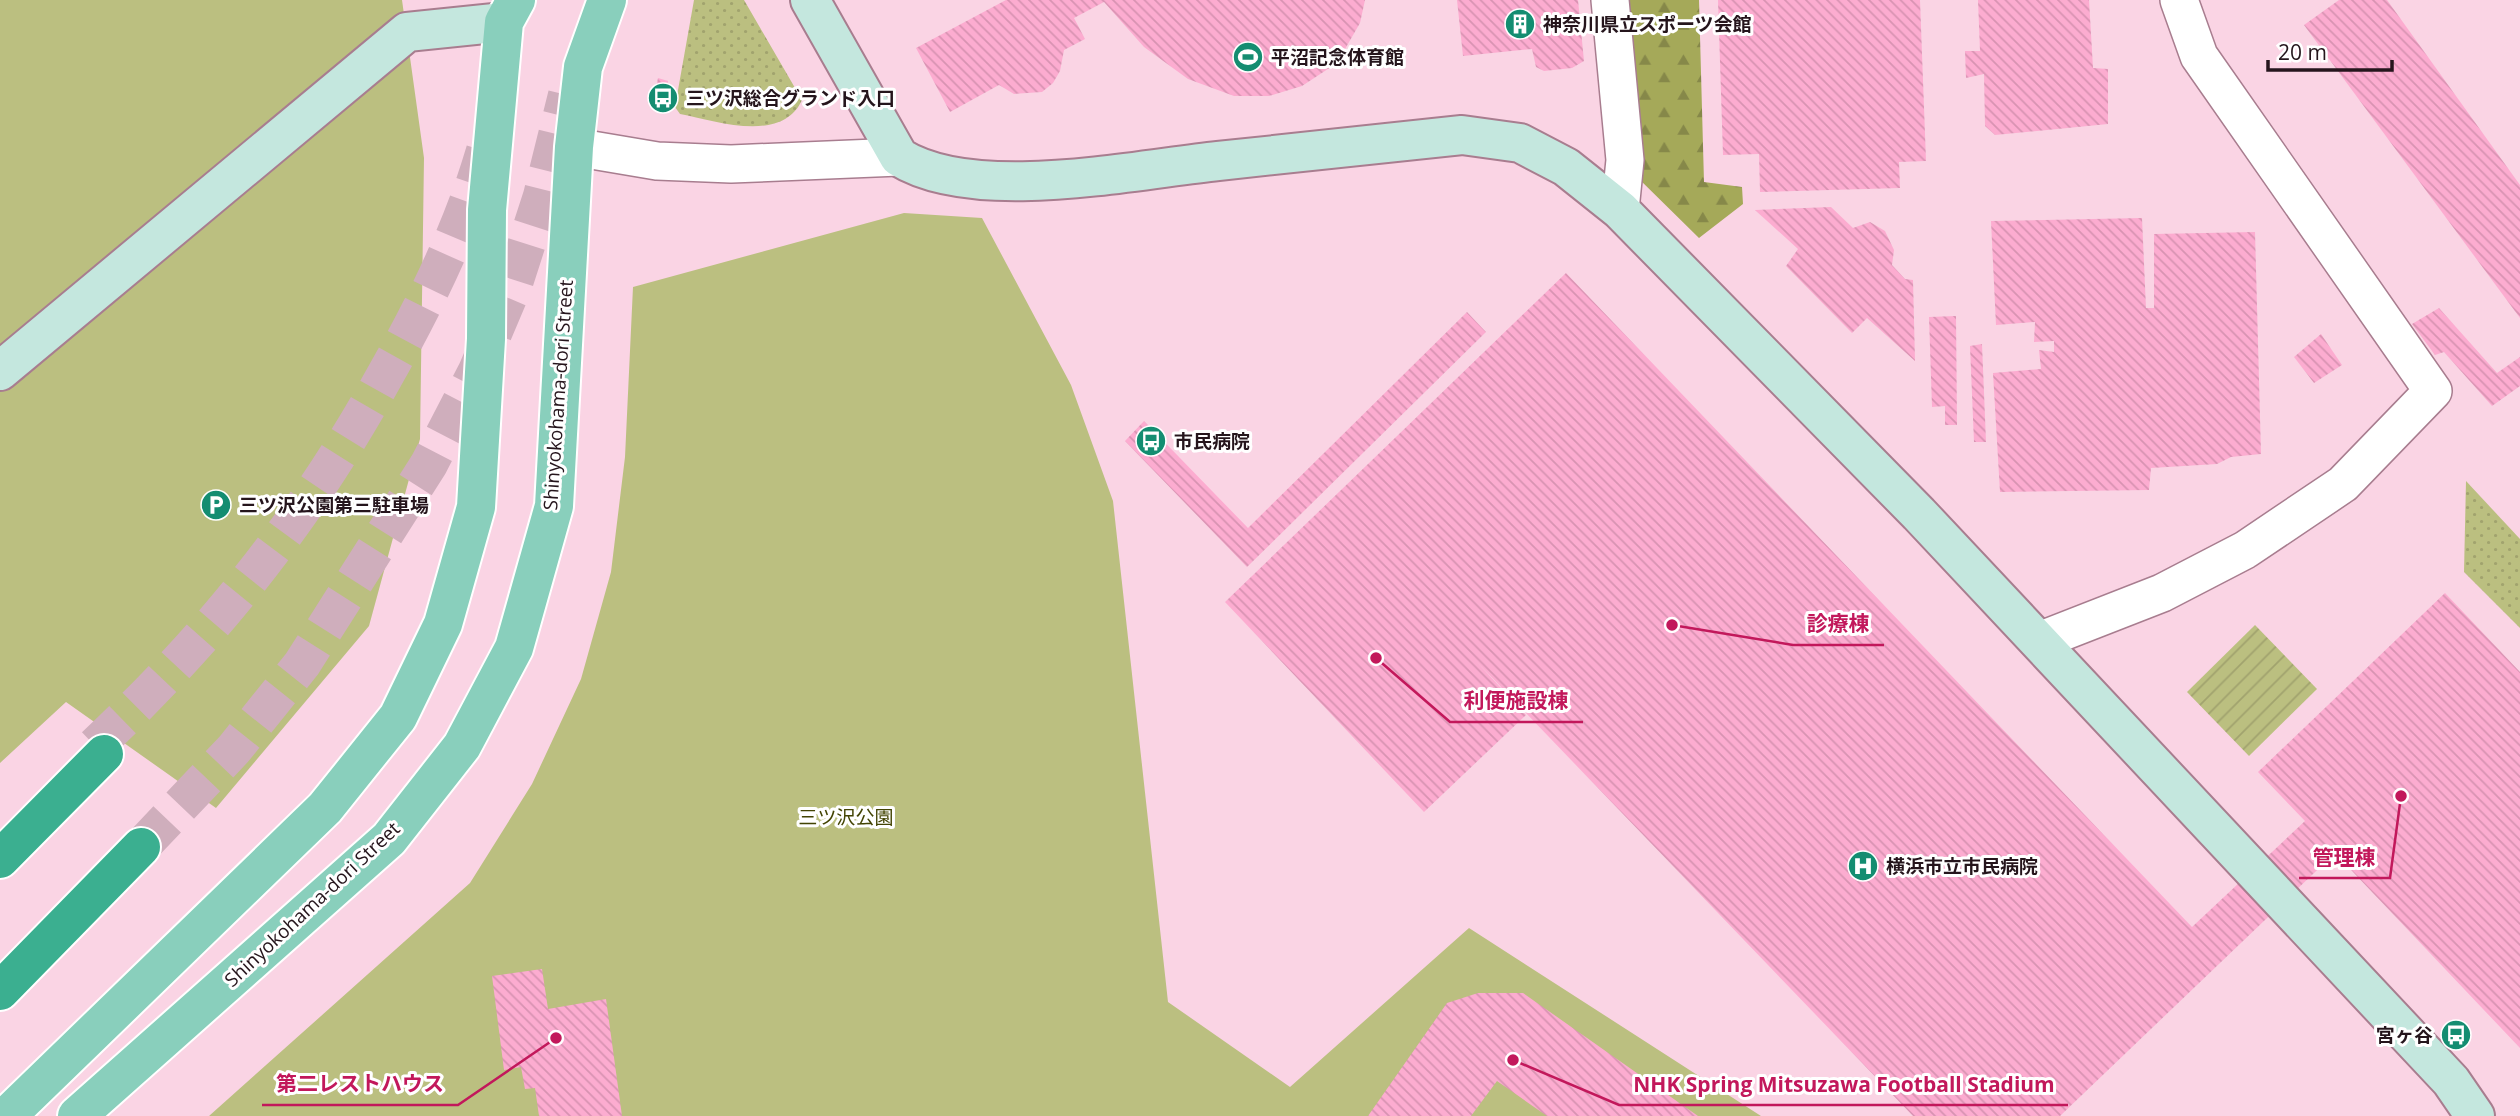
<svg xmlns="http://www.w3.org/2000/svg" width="2520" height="1116" viewBox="0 0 2520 1116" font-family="'Open Sans','Noto Sans JP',sans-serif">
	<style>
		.grass { fill: url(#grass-dots) }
		.forest { fill: url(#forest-firs) }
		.park { fill: #bbbf80 }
		.garden { fill: url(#garden-furrows) }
		.building { fill: url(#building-back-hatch) }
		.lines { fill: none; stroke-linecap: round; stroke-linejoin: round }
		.highway-tunnel { stroke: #cfaebc; stroke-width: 38; stroke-dasharray: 38 19; stroke-linecap: butt }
		.street-casing { stroke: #a87d8f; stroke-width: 40 }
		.secondary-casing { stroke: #a87d8f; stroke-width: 42 }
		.primary-casing { stroke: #fff; stroke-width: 42 }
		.highway-casing { stroke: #fff; stroke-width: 42 }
		.street { stroke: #fff; stroke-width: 37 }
		.secondary { stroke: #c4e7de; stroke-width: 38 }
		.primary { stroke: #89cfbc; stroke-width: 38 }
		.highway { stroke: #3baf90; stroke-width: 38 }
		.labels { text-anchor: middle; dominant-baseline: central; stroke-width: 6; stroke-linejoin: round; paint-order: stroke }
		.poi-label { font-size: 19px; font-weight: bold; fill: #25151c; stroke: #fff; text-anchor: start }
		.street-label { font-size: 19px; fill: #25151c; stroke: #fff }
		.park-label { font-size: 19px; fill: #434403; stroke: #fff }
		.leader { fill: none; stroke: #c2185b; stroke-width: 2.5 }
		.callout-dot { fill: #c2185b; stroke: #fff; stroke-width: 2.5 }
		.callout-label { font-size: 21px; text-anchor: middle; font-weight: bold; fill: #c2185b; stroke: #fff; stroke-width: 6; stroke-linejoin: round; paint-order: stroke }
	</style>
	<defs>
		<pattern id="grass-dots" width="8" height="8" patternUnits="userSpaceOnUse" patternTransform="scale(1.75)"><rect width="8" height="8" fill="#bbbf80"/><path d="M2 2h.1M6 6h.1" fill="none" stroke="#a1a36e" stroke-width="1.8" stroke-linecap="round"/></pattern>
		<pattern id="forest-firs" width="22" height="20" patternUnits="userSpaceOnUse" patternTransform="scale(1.75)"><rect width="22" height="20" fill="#a5a959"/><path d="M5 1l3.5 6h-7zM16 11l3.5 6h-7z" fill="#868849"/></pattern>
		<pattern id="garden-furrows" width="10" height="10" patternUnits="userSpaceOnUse" patternTransform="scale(1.75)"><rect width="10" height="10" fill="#bbbf80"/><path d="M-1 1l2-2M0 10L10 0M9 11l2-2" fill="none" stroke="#a1a36e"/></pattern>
		<pattern id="building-back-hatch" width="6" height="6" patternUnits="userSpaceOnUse" patternTransform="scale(1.75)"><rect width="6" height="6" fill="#fcacd0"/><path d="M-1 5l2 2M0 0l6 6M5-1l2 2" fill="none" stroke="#d893b2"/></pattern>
	</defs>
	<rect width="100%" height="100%" fill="#fad4e4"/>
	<!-- grass -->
	<g class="grass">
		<path d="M694 0H744L802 100C782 144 716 121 680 114L675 107Z"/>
		<polygon points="2466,481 2520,539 2520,628 2464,572"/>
	</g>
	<!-- forest -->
	<polygon class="forest" points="1618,0 1699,0 1704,182 1742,187 1743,204 1699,238 1636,176"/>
	<!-- park -->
	<g class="park">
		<polygon points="0,0 402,0 424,158 420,439 369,626 216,808 66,702 0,763"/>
		<polygon points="904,213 982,218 1071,385 1113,501 1168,1002 1290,1087 1469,928 1761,1116 209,1116 470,883 532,784 581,679 611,572 625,457 633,287"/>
	</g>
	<!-- garden -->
	<polygon class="garden" points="2255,625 2317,689 2249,756 2187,692"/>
	<!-- building -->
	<g class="building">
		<polygon points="1006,0 1365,0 1360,23 1337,63 1302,86 1269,96 1234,96 1188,79 1144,47 1104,2 1074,18 1085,39 1064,50 1060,71 1053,83 1042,92 1014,94 999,85 950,112 916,48"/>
		<polygon points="1457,0 1578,0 1584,61 1572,68 1544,71 1536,67 1532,49 1463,56"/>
		<polygon points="1718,0 1920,0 1926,161 1899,162 1900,188 1760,192 1759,154 1723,155"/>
		<polygon points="1978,0 2089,0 2093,68 2108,69 2108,124 1995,135 1985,126 1984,74 1966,78 1965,51 1980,51"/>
		<polygon points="2339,0 2387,0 2520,185 2520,318 2304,25"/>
		<polygon points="658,78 668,81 663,103 653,101"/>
		<polygon points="468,148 478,148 478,172 468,171"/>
		<polygon points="1831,207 1853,228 1870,222 1885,231 1894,250 1892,265 1905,279 1913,280 1915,361 1867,318 1852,333 1786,266 1798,249 1755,210"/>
		<polygon points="2142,218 2146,308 2154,308 2154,234 2255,232 2261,454 2231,457 2217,464 2151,468 2149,490 2000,492 1993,373 2041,369 2039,350 2054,352 2054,341 2034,342 2035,322 1996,325 1991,221"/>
		<polygon points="1566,273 2192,927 2305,821 2258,772 2445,593 2520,672 2520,1048 2335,853 2060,1116 1913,1116 1476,661 1526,715 1424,812 1225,602"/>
		<polygon points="2439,308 2497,373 2520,357 2520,386 2492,406 2444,352 2435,355 2412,324"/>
		<polygon points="1467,312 1486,332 1247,567 1125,441 1144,421 1248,528"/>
		<polygon points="1956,316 1957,425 1945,425 1945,406 1932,407 1929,317"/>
		<polygon points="2321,334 2342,365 2314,383 2294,357"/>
		<polygon points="1982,344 1986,442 1974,442 1970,346"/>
		<polygon points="542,969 548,1009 606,999 622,1116 539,1116 535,1088 525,1089 521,1067 504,1070 492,976"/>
		<polygon points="1478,993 1523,993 1698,1116 1547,1116 1497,1081 1471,1116 1368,1116 1447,1003"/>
	</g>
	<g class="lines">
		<!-- highway-tunnel -->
		<g class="highway-tunnel">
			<path d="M95 746C213 635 304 521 383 379 424 307 461 232 485 151"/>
			<polyline points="141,847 234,749 302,664 429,464 477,371 513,286 542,196 567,95"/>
		</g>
		<!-- street casing -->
		<g class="street-casing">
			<g id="street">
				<polyline points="1610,0 1625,160 1620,210"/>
				<polyline points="574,147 657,161 731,164 899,157"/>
				<polyline points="2039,641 2162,593 2245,550 2343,484 2433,391 2199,56 2179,0"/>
			</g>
		</g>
		<!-- secondary casing -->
		<g class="secondary-casing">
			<g id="secondary">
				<path d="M810 0 899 157C974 204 1132 170 1218 161 1299 152 1380 143 1462 135L1520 143 1566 167 1620 210 1919 514 2451 1081 2475 1116"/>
				<polyline points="0,371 407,32 504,22"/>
			</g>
		</g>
		<!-- primary casing -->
		<g class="primary-casing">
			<g id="primary">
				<polyline points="7,1116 325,808 398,717 443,624 476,507 486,339 487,210 504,22 516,0"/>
				<polyline points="77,1116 389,839 462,746 514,648 554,506 574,147 583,67 607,0"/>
			</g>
		</g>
		<!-- highway casing -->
		<g class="highway-casing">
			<g id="highway">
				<polyline points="0,859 104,754"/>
				<polyline points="0,991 141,847"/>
			</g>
		</g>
		<!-- street -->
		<use href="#street" class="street"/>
		<!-- secondary -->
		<use href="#secondary" class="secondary"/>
		<!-- primary -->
		<use href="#primary" class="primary"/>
		<!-- highway -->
		<use href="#highway" class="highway"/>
	</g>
	<!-- icons -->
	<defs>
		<g id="building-disc" transform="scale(1.575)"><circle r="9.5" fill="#148d71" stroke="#fff"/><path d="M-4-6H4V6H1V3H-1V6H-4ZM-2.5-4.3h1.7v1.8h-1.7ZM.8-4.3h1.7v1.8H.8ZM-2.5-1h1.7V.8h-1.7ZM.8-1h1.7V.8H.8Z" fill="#fff"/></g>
		<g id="stadium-disc" transform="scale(1.575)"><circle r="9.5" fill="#148d71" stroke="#fff"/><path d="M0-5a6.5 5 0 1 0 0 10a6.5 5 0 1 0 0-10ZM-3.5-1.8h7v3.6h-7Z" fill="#fff"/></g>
		<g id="bus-disc" transform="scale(1.575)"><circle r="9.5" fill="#148d71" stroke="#fff"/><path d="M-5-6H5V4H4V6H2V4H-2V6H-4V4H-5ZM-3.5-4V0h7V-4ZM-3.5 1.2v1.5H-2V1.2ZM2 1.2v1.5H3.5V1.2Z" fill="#fff"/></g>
		<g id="parking-disc" transform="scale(1.575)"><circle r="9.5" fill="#148d71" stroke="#fff"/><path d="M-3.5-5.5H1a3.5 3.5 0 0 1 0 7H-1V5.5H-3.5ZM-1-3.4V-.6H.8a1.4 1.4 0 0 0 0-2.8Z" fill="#fff"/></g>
		<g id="hospital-disc" transform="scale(1.575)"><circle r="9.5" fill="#148d71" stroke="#fff"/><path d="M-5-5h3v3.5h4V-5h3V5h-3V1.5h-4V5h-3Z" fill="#fff"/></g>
	</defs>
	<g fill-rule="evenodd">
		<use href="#building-disc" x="1520" y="24"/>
		<use href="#stadium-disc" x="1248" y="57"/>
		<use href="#bus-disc" x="663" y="98"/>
		<use href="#bus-disc" x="1151" y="441"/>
		<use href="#parking-disc" x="216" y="505"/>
		<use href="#hospital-disc" x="1863" y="866"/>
		<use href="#bus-disc" x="2456" y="1035"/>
	</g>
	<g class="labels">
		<!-- poi labels -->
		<g class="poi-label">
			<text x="1543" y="24">神奈川県立スポーツ会館</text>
			<text x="1271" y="57">平沼記念体育館</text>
			<text x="686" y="98">三ツ沢総合グランド入口</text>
			<text x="1174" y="441">市民病院</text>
			<text x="239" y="505">三ツ沢公園第三駐車場</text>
			<text x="1886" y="866">横浜市立市民病院</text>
			<text x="2433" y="1035" text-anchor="end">宮ヶ谷</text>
		</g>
		<!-- street labels -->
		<g class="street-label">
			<text transform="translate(558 395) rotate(-86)">Shinyokohama-dori Street</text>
			<text transform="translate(312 904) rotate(-43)">Shinyokohama-dori Street</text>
		</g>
		<!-- park labels -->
		<g class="park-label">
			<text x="846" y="817">三ツ沢公園</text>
		</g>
	</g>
	<!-- callouts -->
	<path class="leader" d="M1672 625L1793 645H1884M1376 658L1450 722H1583M2401 796L2390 878H2299M556 1038L458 1105H262M1513 1060L1619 1105H2068"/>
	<g class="callout-dot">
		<circle cx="1672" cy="625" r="7"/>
		<circle cx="1376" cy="658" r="7"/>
		<circle cx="2401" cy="796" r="7"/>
		<circle cx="556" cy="1038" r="7"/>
		<circle cx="1513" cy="1060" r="7"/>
	</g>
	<g class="callout-label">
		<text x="1838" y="631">診療棟</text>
		<text x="1516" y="708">利便施設棟</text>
		<text x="2344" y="865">管理棟</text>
		<text x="360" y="1091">第二レストハウス</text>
		<text x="1844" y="1092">NHK Spring Mitsuzawa Football Stadium</text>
	</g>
	<!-- scale -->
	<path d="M2268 60v10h124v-10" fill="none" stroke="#25151c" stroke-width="3.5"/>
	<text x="2278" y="60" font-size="21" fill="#25151c" stroke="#ffffff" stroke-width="5" paint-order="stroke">20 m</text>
</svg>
